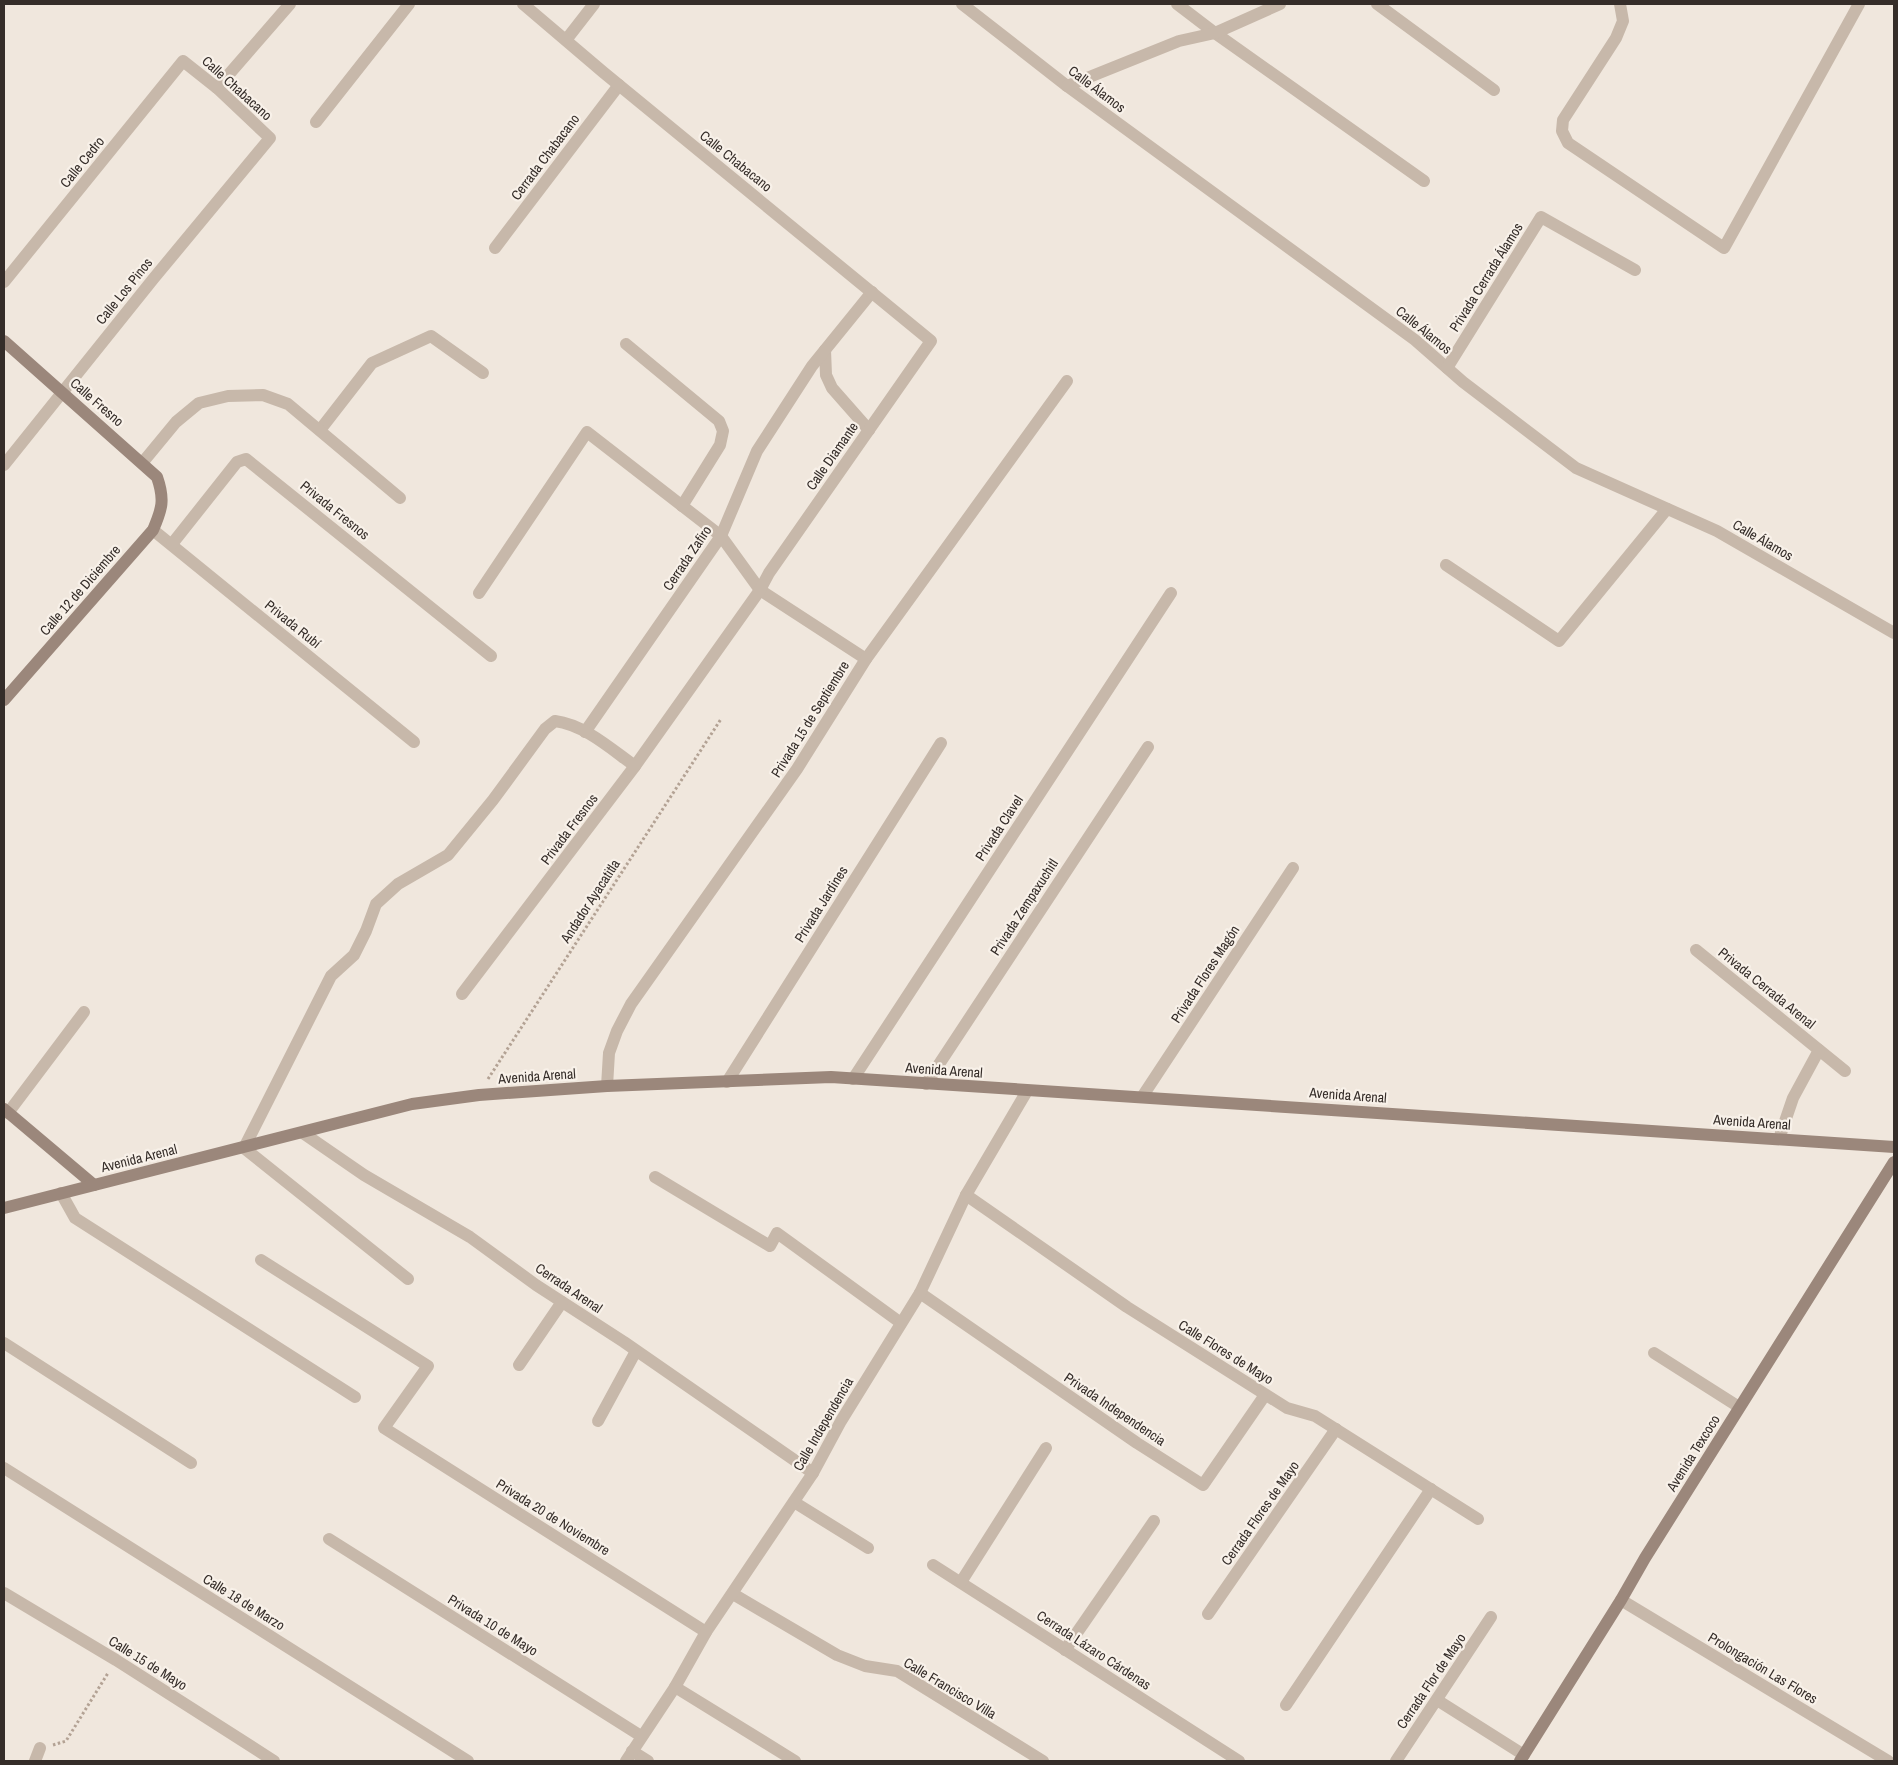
<svg xmlns="http://www.w3.org/2000/svg" width="1898" height="1765" viewBox="0 0 1898 1765" font-family="'Archivo Narrow',sans-serif">
	<style>
		.lines { fill: none; stroke-linecap: round; stroke-linejoin: round }
		.path { stroke: #b3a294; stroke-width: 3; stroke-dasharray: 2.5 2.5; stroke-linecap: butt }
		.street { stroke: #c7b8aa; stroke-width: 12 }
		.secondary { stroke: #9b877b; stroke-width: 12 }
		.labels { text-anchor: middle; dominant-baseline: central; stroke-width: 4.5; stroke-linejoin: round; paint-order: stroke }
		.street-label { font-size: 14px; fill: #352d29; stroke: #f8f1e9 }
	</style>
	<rect width="100%" height="100%" fill="#f0e7dd"/>
	<g class="lines">
		<!-- path -->
		<g class="path">
			<polyline points="488,1079 721,719"/>
			<polyline points="53,1745 66,1741 108,1673"/>
		</g>
		<!-- street -->
		<g class="street">
			<polyline points="962,4 1067,86 1415,340 1463,382 1576,468 1717,531 1894,633"/>
			<polyline points="1177,4 1215,33 1424,181"/>
			<polyline points="1377,4 1494,90"/>
			<polyline points="1620,4 1623,21 1616,38 1563,120 1562,131 1568,143 1724,248 1859,4"/>
			<polyline points="566,40 594,4"/>
			<polyline points="1067,86 1179,41 1215,33 1280,4"/>
			<polyline points="217,88 290,4"/>
			<polyline points="316,122 409,4"/>
			<polyline points="495,248 619,85"/>
			<polyline points="4,282 183,61 217,88 270,138 154,278 4,465"/>
			<polyline points="626,344 719,421 723,431 720,445 682,506"/>
			<polyline points="825,350 826,375 832,388 869,430"/>
			<polyline points="1447,368 1541,217 1635,270"/>
			<polyline points="320,430 372,363 431,336 483,373"/>
			<polyline points="143,462 176,422 199,403 228,396 263,395 288,404 400,498"/>
			<polyline points="153,530 414,742"/>
			<polyline points="172,544 237,462 246,459 491,656"/>
			<polyline points="1446,565 1559,641 1667,509"/>
			<polyline points="479,593 587,432 721,536 760,590 866,659"/>
			<polyline points="585,732 721,536 757,451 812,366 872,292"/>
			<polyline points="1696,950 1845,1071"/>
			<polyline points="462,994 635,766 760,590 769,573 931,341 603,72 523,4"/>
			<polyline points="853,1079 1171,593"/>
			<polyline points="727,1082 941,743"/>
			<polyline points="926,1084 1148,747"/>
			<polyline points="607,1086 609,1053 617,1031 631,1004 797,769 866,659 1067,381"/>
			<polyline points="1142,1097 1293,868"/>
			<polyline points="8,1113 84,1012"/>
			<polyline points="303,1133 364,1175 470,1237 536,1285 624,1342 813,1473"/>
			<polyline points="1779,1139 1793,1098 1819,1050"/>
			<polyline points="655,1177 770,1246 777,1233 901,1323"/>
			<polyline points="61,1193 75,1218 355,1397"/>
			<polyline points="966,1195 1127,1307 1287,1408 1315,1416 1478,1519"/>
			<polyline points="261,1260 428,1366 384,1428 706,1632"/>
			<path d="M408 1279 244 1148 331 976 354 955 366 931 376 904 398 884 448 855 493 800 545 729 555 721C585 725 611 749 635 766"/>
			<polyline points="920,1293 1137,1443 1203,1485 1265,1395"/>
			<polyline points="4,1343 191,1463"/>
			<polyline points="1654,1353 1739,1407"/>
			<polyline points="519,1365 562,1302"/>
			<polyline points="598,1421 636,1351"/>
			<polyline points="4,1468 468,1761"/>
			<polyline points="794,1502 868,1548"/>
			<polyline points="329,1539 641,1736"/>
			<polyline points="933,1565 1239,1761"/>
			<polyline points="961,1582 1046,1448"/>
			<polyline points="4,1593 116,1660 274,1761"/>
			<polyline points="733,1594 837,1655 865,1666 897,1671 1043,1761"/>
			<polyline points="1621,1600 1888,1761"/>
			<polyline points="1208,1614 1336,1429"/>
			<polyline points="1065,1650 1154,1521"/>
			<polyline points="675,1687 795,1761"/>
			<polyline points="1437,1700 1524,1755"/>
			<polyline points="1286,1705 1431,1489"/>
			<polyline points="632,1751 648,1761"/>
			<polyline points="35,1761 40,1748"/>
			<polyline points="626,1761 675,1687 706,1632 813,1473 841,1421 920,1293 966,1195 1027,1091"/>
			<polyline points="1396,1761 1491,1617"/>
		</g>
		<!-- secondary -->
		<g class="secondary">
			<path d="M4 341 157 477C165 500 162 509 153 530L4 700"/>
			<polyline points="4,1109 94,1185"/>
			<polyline points="4,1208 412,1104 479,1095 607,1086 831,1077 1894,1147"/>
			<polyline points="1520,1761 1621,1600 1645,1558 1894,1162"/>
		</g>
	</g>
	<g class="labels">
		<!-- street labels -->
		<g class="street-label">
			<text transform="translate(237 88) rotate(42)">Calle Chabacano</text>
			<text transform="translate(1097 89) rotate(37)">Calle Álamos</text>
			<text transform="translate(545 157) rotate(-53)">Cerrada Chabacano</text>
			<text transform="translate(736 161) rotate(39)">Calle Chabacano</text>
			<text transform="translate(82 162) rotate(-51)">Calle Cedro</text>
			<text transform="translate(1486 277) rotate(-58)">Privada Cerrada Álamos</text>
			<text transform="translate(124 291) rotate(-51)">Calle Los Pinos</text>
			<text transform="translate(1424 330) rotate(39)">Calle Álamos</text>
			<text transform="translate(97 402) rotate(41)">Calle Fresno</text>
			<text transform="translate(832 456) rotate(-55)">Calle Diamante</text>
			<text transform="translate(335 510) rotate(39)">Privada Fresnos</text>
			<text transform="translate(1763 540) rotate(30)">Calle Álamos</text>
			<text transform="translate(687 558) rotate(-56)">Cerrada Zafiro</text>
			<text transform="translate(80 590) rotate(-49)">Calle 12 de Diciembre</text>
			<text transform="translate(293 624) rotate(39)">Privada Rubí</text>
			<text transform="translate(810 719) rotate(-58)">Privada 15 de Septiembre</text>
			<text transform="translate(999 828) rotate(-57)">Privada Clavel</text>
			<text transform="translate(569 829) rotate(-53)">Privada Fresnos</text>
			<text transform="translate(590 901) rotate(-57)">Andador Ayacatitla</text>
			<text transform="translate(821 904) rotate(-58)">Privada Jardines</text>
			<text transform="translate(1024 907) rotate(-57)">Privada Zempaxuchitl</text>
			<text transform="translate(1205 974) rotate(-57)">Privada Flores Magón</text>
			<text transform="translate(1767 988) rotate(39)">Privada Cerrada Arenal</text>
			<text transform="translate(944 1070) rotate(4)">Avenida Arenal</text>
			<text transform="translate(537 1076) rotate(-4)">Avenida Arenal</text>
			<text transform="translate(1348 1095) rotate(4)">Avenida Arenal</text>
			<text transform="translate(1752 1122) rotate(4)">Avenida Arenal</text>
			<text transform="translate(139 1158) rotate(-14)">Avenida Arenal</text>
			<text transform="translate(569 1288) rotate(34)">Cerrada Arenal</text>
			<text transform="translate(1226 1352) rotate(32)">Calle Flores de Mayo</text>
			<text transform="translate(1115 1409) rotate(34)">Privada Independencia</text>
			<text transform="translate(823 1424) rotate(-60)">Calle Independencia</text>
			<text transform="translate(1693 1453) rotate(-58)">Avenida Texcoco</text>
			<text transform="translate(1260 1513) rotate(-55)">Cerrada Flores de Mayo</text>
			<text transform="translate(553 1517) rotate(32)">Privada 20 de Noviembre</text>
			<text transform="translate(244 1602) rotate(32)">Calle 18 de Marzo</text>
			<text transform="translate(493 1625) rotate(32)">Privada 10 de Mayo</text>
			<text transform="translate(1094 1650) rotate(33)">Cerrada Lázaro Cárdenas</text>
			<text transform="translate(148 1663) rotate(32)">Calle 15 de Mayo</text>
			<text transform="translate(1763 1668) rotate(31)">Prolongación Las Flores</text>
			<text transform="translate(1431 1681) rotate(-56)">Cerrada Flor de Mayo</text>
			<text transform="translate(950 1688) rotate(31)">Calle Francisco Villa</text>
		</g>
	</g>
	<!-- border -->
	<rect width="1898" height="1765" fill="none" stroke="#352d29" stroke-width="10"/>
</svg>
